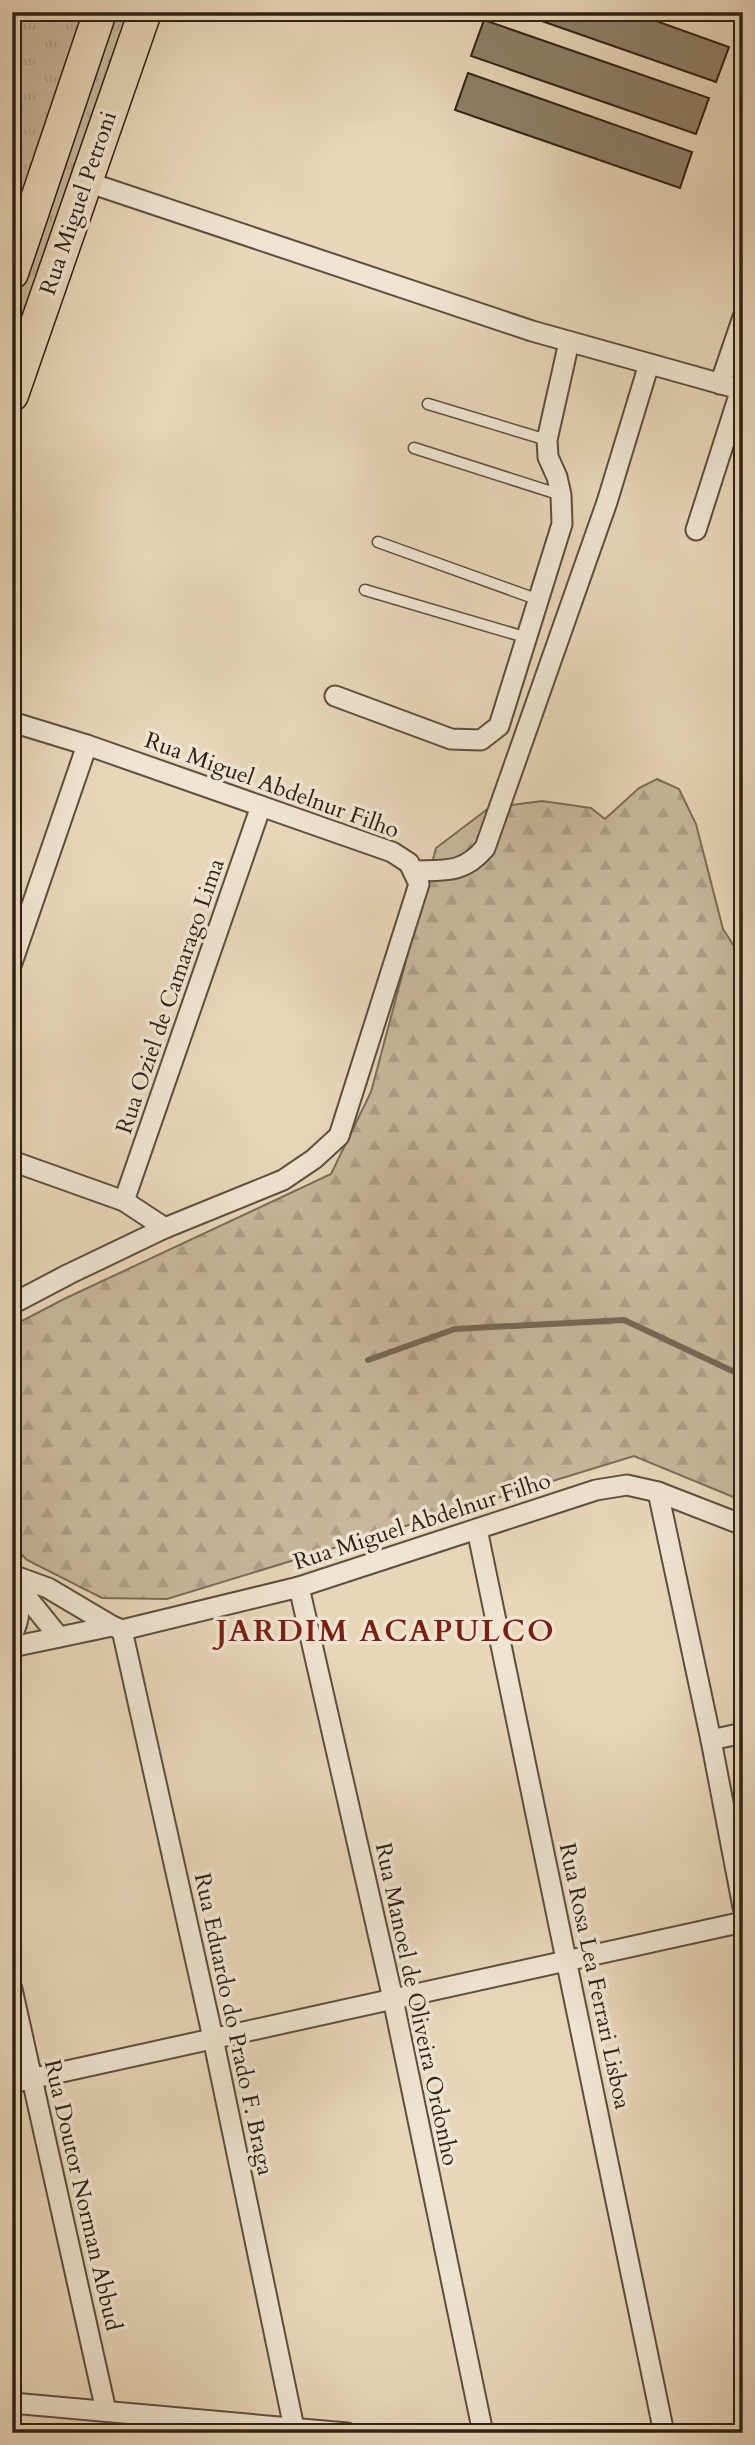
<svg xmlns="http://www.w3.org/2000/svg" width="755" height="2445" viewBox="0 0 755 2445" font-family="Cardo,serif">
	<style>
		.grass { fill: url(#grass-tufts); stroke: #7b6c58; stroke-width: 2 }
		.forest { fill: url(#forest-firs); stroke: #7b6c58; stroke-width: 2 }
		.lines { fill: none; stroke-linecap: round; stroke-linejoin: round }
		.stream { stroke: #776955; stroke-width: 6 }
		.building { fill: #8e8069; stroke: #2e2214; stroke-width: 2 }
		.lane-casing { stroke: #5c4f3d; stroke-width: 13 }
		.street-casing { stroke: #5c4f3d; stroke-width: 23 }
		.primary-casing { stroke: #2e2214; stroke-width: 35 }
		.lane { stroke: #efe4d1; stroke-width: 10 }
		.street { stroke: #efe4d1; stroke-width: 19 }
		.primary { stroke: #e7d6b8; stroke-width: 32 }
		.labels { text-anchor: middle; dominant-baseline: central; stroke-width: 7; stroke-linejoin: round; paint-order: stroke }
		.street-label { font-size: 23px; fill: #2e2214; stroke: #efe4d1 }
		.district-label { font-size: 30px; font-weight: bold; letter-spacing: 2px; fill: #7a1f14; stroke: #efe4d1 }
	</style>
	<defs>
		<pattern id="grass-tufts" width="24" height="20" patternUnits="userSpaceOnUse" patternTransform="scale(1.75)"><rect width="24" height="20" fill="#c8b79c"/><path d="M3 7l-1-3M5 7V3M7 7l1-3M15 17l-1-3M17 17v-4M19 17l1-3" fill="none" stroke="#ac9d86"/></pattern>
		<pattern id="forest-firs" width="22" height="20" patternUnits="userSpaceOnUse" patternTransform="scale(1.75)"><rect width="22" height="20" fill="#c8b79c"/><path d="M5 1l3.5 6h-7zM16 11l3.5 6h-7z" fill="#ac9d86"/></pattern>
	</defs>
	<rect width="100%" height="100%" fill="#e7d6b8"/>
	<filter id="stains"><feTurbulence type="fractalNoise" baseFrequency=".00286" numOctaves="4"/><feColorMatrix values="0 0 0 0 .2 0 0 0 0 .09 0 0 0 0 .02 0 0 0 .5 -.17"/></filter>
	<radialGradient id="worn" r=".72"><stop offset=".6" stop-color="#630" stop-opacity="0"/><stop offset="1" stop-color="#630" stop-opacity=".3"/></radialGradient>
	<!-- grass -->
	<g class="grass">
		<polygon points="12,12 87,12 21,199 12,204"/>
		<polygon points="109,12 136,12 12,371 12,296"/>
	</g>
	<!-- forest -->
	<polygon class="forest" points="657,779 679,789 696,824 723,929 743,960 743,1501 634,1456 167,1599 102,1598 27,1560 12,1545 12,1326 64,1299 331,1174 371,1092 436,848 489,808 542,801 591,808 605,819 639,788"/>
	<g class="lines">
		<!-- stream -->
		<polyline class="stream" points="368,1360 455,1329 624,1320 743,1376"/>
	</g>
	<!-- building -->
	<g class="building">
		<polygon points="516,12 631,12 729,47 716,82"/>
		<polygon points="484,20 709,98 696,134 471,56"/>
		<polygon points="468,73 692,152 680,188 455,110"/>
	</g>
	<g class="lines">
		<!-- lane casing -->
		<g class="lane-casing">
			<g id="lane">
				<polyline points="428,404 547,440"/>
				<polyline points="414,448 561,495"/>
				<polyline points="378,542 539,600"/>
				<polyline points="365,590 528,638"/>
			</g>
		</g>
		<!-- street casing -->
		<g class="street-casing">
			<g id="street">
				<polyline points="84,181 532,331 743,390"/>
				<polyline points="720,384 743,317"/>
				<polyline points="696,530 741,389"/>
				<polyline points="335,696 451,739 481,740 499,726 562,524 561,495 557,477 548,457 547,440 569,342"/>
				<polyline points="12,722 87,745 392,852 409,863 419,884 339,1136 314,1159 283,1180 165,1228 69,1274 12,1304"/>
				<path d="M413 871C445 870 463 874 485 848L607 502 649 364"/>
				<polyline points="12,963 87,745"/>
				<polyline points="12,1161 124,1201 165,1228"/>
				<polyline points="124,1201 261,806"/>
				<polyline points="658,1492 711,1740 743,1907"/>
				<polyline points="477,1529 664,2433"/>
				<polyline points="12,1575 48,1588 112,1626"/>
				<polyline points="12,1579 59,1637"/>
				<polyline points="299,1587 393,1999 483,2433"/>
				<polyline points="122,1630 213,2038 294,2428"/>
				<path d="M12 1635C21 1619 20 1602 18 1585"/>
				<polyline points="12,1647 112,1626 122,1630 299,1587 596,1490 627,1485 658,1492 743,1525"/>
				<polyline points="711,1740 743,1733"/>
				<polyline points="12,1989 106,2411"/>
				<polyline points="12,2083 743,1922"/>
				<polyline points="12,2403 347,2433"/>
			</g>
		</g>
		<!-- primary casing -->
		<g class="primary-casing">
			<g id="primary">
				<polyline points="12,273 100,12"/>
				<polyline points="12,395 145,12"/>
			</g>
		</g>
		<!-- lane -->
		<use href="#lane" class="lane"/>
		<!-- street -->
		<use href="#street" class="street"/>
		<!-- primary -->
		<use href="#primary" class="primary"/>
	</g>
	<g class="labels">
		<!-- street labels -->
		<g class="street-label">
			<text transform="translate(78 203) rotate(-71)">Rua Miguel Petroni</text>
			<text transform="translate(272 785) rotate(20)">Rua Miguel Abdelnur Filho</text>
			<text transform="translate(170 996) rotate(-71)">Rua Oziel de Camarago Lima</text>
			<text transform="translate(422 1521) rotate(-18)">Rua Miguel Abdelnur Filho</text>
			<text transform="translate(595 1976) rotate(78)">Rua Rosa Lea Ferrari Lisboa</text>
			<text transform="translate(417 2004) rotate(78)">Rua Manoel de Oliveira Ordonho</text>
			<text transform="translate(234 2024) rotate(78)">Rua Eduardo do Prado F. Braga</text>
			<text transform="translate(83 2195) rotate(77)">Rua Doutor Norman Abbud</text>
		</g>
		<!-- district labels -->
		<g class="district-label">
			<text x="386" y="1631">JARDIM ACAPULCO</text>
		</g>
	</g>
	<!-- margin -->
	<rect width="755" height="2445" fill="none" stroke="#e7d6b8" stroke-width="42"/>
	<rect x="14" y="14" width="727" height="2417" fill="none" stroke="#2e2214" stroke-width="3.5"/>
	<rect x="21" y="21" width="713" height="2403" fill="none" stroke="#2e2214" stroke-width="2"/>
	<rect width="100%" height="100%" filter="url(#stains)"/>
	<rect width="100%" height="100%" fill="url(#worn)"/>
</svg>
